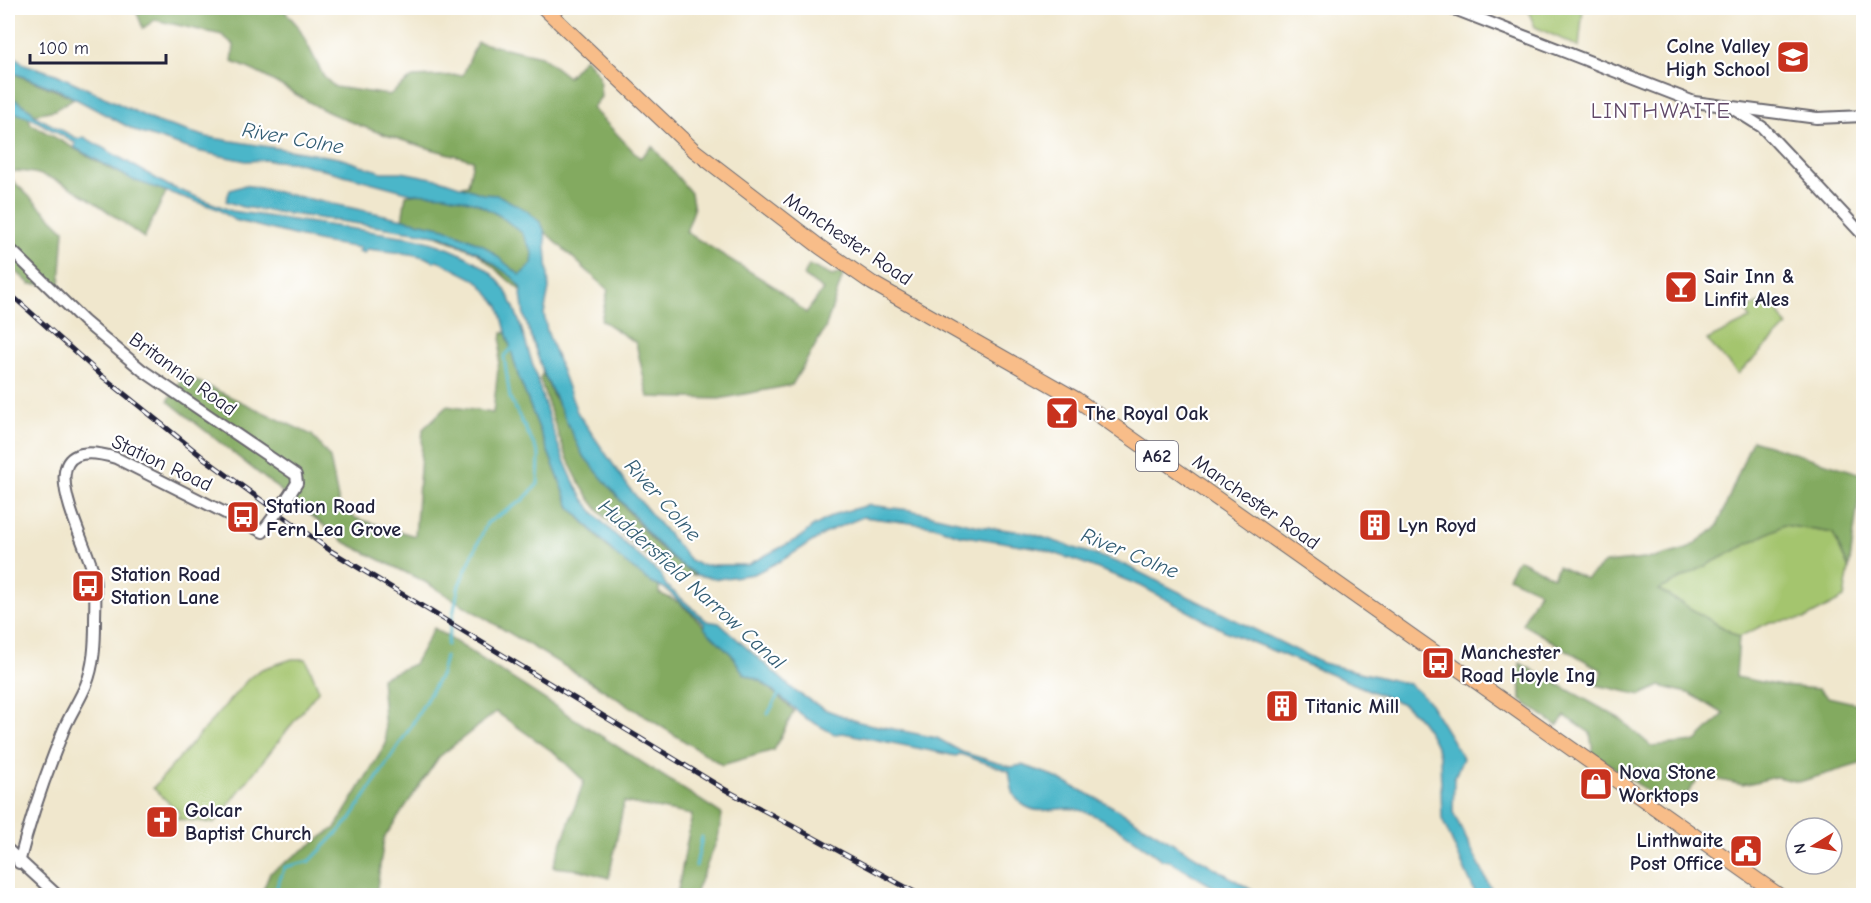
<svg xmlns="http://www.w3.org/2000/svg" width="1871" height="903" viewBox="0 0 1871 903" font-family="'Comic Neue',sans-serif">
	<style>
		.green { fill: #a4c56e; stroke: #637454; stroke-width: 1.5 }
		.forest { fill: #83aa61; stroke: #52664e; stroke-width: 1.5 }
		.water { fill: #4cb6c9; stroke: #376c82; stroke-width: 1.5 }
		.lines { fill: none; stroke-linecap: round; stroke-linejoin: round }
		.stream { stroke: #4cb6c9; stroke-width: 3 }
		.tertiary-casing { stroke: #6a676e; stroke-width: 14 }
		.primary-casing { stroke: #6a676e; stroke-width: 16 }
		.tertiary { stroke: #fff; stroke-width: 10 }
		.primary { stroke: #f8bd89; stroke-width: 14 }
		.rail-casing { stroke: #22223b; stroke-width: 5 }
		.rail { stroke: #fff; stroke-width: 3; stroke-dasharray: 9; stroke-linecap: butt }
		.tertiary-bridge-casing { stroke: #6a676e; stroke-width: 14; stroke-linecap: butt }
		.tertiary-bridge { stroke: #fff; stroke-width: 10 }
		.labels { text-anchor: middle; dominant-baseline: central; stroke-width: 4.5; stroke-linejoin: round; paint-order: stroke }
		.shield { fill: #fff; stroke: #646476; stroke-width: 1.5 }
		.shield-label { font-size: 18px; font-weight: bold; fill: #22223b }
		.poi-label { font-size: 20px; font-weight: bold; fill: #22223b; stroke: #fff; text-anchor: start }
		.street-label { font-size: 20px; fill: #22223b; stroke: #fff }
		.water-label { font-size: 21px; font-style: italic; fill: #335d74; stroke: #fff }
		.quarter-label { font-size: 22px; letter-spacing: 1.5px; fill: #614868; stroke: #fff }
	</style>
	<rect width="100%" height="100%" fill="#fff"/>
	<filter id="ink" filterUnits="userSpaceOnUse"><feTurbulence type="fractalNoise" baseFrequency=".0167" numOctaves="2"/><feDisplacementMap in="SourceGraphic" scale="12" xChannelSelector="R" yChannelSelector="G"/><feConvolveMatrix kernelMatrix="1 2 1 2 8 2 1 2 1" color-interpolation-filters="sRGB"/></filter>
	<filter id="wash" filterUnits="userSpaceOnUse"><feTurbulence type="fractalNoise" baseFrequency=".008" numOctaves="4" result="noise"/><feDisplacementMap in="SourceGraphic" scale="24" xChannelSelector="R" yChannelSelector="G"/><feGaussianBlur stdDeviation="1.35" result="paint"/><feColorMatrix in="noise" values="0 0 0 0 0 0 0 0 0 0 0 0 0 0 0 0 0 1.4 0 .05"/><feComposite in="paint" operator="in"/></filter>
	<g filter="url(#wash)">
		<rect width="100%" height="100%" fill="#f0e7cd"/>
		<!-- green -->
		<g class="green">
			<polygon points="1527,8 1583,8 1579,47 1535,27"/>
			<polygon points="1770,298 1787,326 1738,374 1707,340 1750,319 1746,309"/>
			<polygon points="1784,525 1833,533 1849,569 1844,598 1805,619 1770,622 1739,637 1658,590"/>
			<polygon points="292,659 306,659 319,690 214,823 177,819 180,813 153,788 249,678 262,669"/>
		</g>
		<!-- forest -->
		<g class="forest">
			<path d="M135 8H282L298 26 324 77 335 87 389 95 413 77 463 75 477 42 541 56 568 77 585 58 599 75 601 97 592 108 640 158 652 146 691 193 694 210 686 232 775 287 806 313 823 290 804 276 809 265 832 276 844 272 825 329 792 385 719 399 648 397 636 343 601 320 608 290 545 232 522 292 476 252 402 221 406 195 468 185 473 160C424 148 376 134 330 113 296 97 268 74 232 62L234 45 222 35 155 20 143 28Z"/>
			<path d="M8 71 74 98 55 110 35 114 31 111 29 119 31 124 116 172 167 190 144 238C107 212 55 165 8 172Z"/>
			<polygon points="8,176 64,230 60,285 30,284 8,264"/>
			<polygon points="502,333 508,333 518,375 570,507 606,546 659,587 659,593 678,602 692,614 732,655 744,674 761,681 794,711 774,750 722,765 599,687 425,582 346,543 168,401 184,375 312,435 330,458 339,504 355,518 415,536 423,429 447,406 493,413"/>
			<path d="M543 372 552 394C586 448 639 547 697 575 670 577 657 565 638 548 621 533 605 520 592 502 565 466 554 420 540 379Z"/>
			<polygon points="1752,440 1862,474 1849,569 1833,533 1784,525 1659,590 1739,637 1736,677 1782,686 1818,689 1828,697 1854,703 1863,701 1863,763 1799,782 1776,777 1743,785 1701,776 1682,800 1656,797 1593,753 1590,733 1565,716 1557,726 1521,700 1520,663 1619,718 1651,746 1695,742 1724,714 1691,694 1660,686 1641,695 1596,685 1603,671 1522,624 1539,591 1508,577 1518,559 1553,577 1558,566 1586,579 1605,563 1654,558 1687,549 1717,527"/>
			<polygon points="434,628 722,814 718,838 696,891 697,895 677,895 692,815 624,802 609,878 581,870 553,867 584,781 556,754 496,712 439,757 384,838 376,895 261,895 270,873 335,828 386,744 381,678 414,664"/>
		</g>
		<!-- water -->
		<g class="water">
			<path d="M8 51 24 64 56 74 157 122 207 137 339 158 382 172H402L442 180 483 194 498 195 526 210 541 223 545 232 549 289 544 314 547 331 577 412 630 489 690 560 700 565H747L801 537 812 527 838 513 869 505 910 510 979 526 1030 533 1125 565 1322 663 1409 684 1427 699 1463 758 1454 779 1453 812 1494 895H1476L1442 819 1440 757C1434 738 1420 715 1403 704L1227 632 1141 586 1083 563 1039 548 959 535 934 526 863 517 831 530 784 559 754 574 718 579 697 575 676 561 653 539 582 454 543 372 524 316 520 286 512 277 477 252 442 236 242 207 226 201 230 190 245 185 445 228 483 245 520 275 532 264 533 254 522 233 500 216 476 203 446 195 411 193 299 163 266 160 246 161 197 151 138 132 59 90 8 71Z"/>
			<path d="M8 95 31 110 35 116 78 139 84 137 169 186 232 211 415 238C444 245 474 256 496 278 514 297 521 328 529 353 542 394 553 438 572 478 590 519 629 546 661 575L666 585 707 621 719 623 796 692 824 709 859 722 937 738 962 752 1011 767 1022 765 1048 774 1106 803 1260 895H1227L1170 861 1162 860C1138 843 1105 815 1075 809 1058 806 1041 816 1025 806 1010 797 1012 785 1009 771L960 754 956 756 843 733 834 734 807 719 761 681 744 674 732 655 704 628V623L664 588 653 584 618 557 570 507 518 375 499 306 478 281 437 260 434 262C426 253 381 251 367 249L364 253 358 251 361 248 321 242 234 220 218 209 133 180 75 148V143L33 119 8 110Z"/>
		</g>
		<g class="lines">
			<!-- stream -->
			<g class="stream">
				<polyline points="447,645 459,585 487,523 523,500 538,484 539,455 510,398 504,356 514,346"/>
				<polyline points="768,714 780,692"/>
				<polyline points="696,866 702,837"/>
				<polyline points="277,896 277,886 285,867 310,861 349,821 410,728 441,674 445,657"/>
			</g>
		</g>
	</g>
	<g filter="url(#ink)">
		<g class="lines">
			<!-- tertiary casing -->
			<g class="tertiary-casing">
				<g id="tertiary">
					<polyline points="1444,8 1457,10 1694,102 1817,118 1864,116"/>
					<polyline points="1735,110 1762,127 1864,236"/>
					<polyline points="8,247 84,321 142,370 296,475 297,483 288,497"/>
					<polyline points="8,850 58,896"/>
					<path d="M19 863C30 819 45 776 62 734 68 717 79 702 86 685 94 665 95 644 95 622 95 606 97 583 92 568 80 528 25 431 116 458L263 532 266 527"/>
				</g>
			</g>
			<!-- primary casing -->
			<g class="primary-casing">
				<polyline id="primary" points="544,8 695,151 820,247 872,283 1076,399 1780,896"/>
			</g>
			<!-- tertiary -->
			<use href="#tertiary" class="tertiary"/>
			<!-- primary -->
			<use href="#primary" class="primary"/>
			<!-- rail casing -->
			<g class="rail-casing">
				<polyline id="rail" points="8,292 102,376 205,459 331,551 724,789 922,896"/>
			</g>
			<!-- rail -->
			<use href="#rail" class="rail"/>
			<!-- tertiary-bridge casing -->
			<g class="tertiary-bridge-casing">
				<polyline id="tertiary-bridge" points="266,527 288,497"/>
			</g>
			<!-- tertiary-bridge -->
			<use href="#tertiary-bridge" class="tertiary-bridge"/>
		</g>
	</g>
	<!-- icons -->
	<defs>
		<g id="school-square" transform="scale(1.725)"><rect x="-9" y="-9" width="18" height="18" rx="4" fill="#c8321e" stroke="#fff"/><path d="M0-5L7-2L0 1L-7-2ZM-4 1L0 2.5L4 1V4Q0 6-4 4Z" fill="#fff"/></g>
		<g id="bar-square" transform="scale(1.725)"><rect x="-9" y="-9" width="18" height="18" rx="4" fill="#c8321e" stroke="#fff"/><path d="M-6-5H6L.8 .8V4.5H3.5V6h-7V4.5H-.8V.8Z" fill="#fff"/></g>
		<g id="bus-square" transform="scale(1.725)"><rect x="-9" y="-9" width="18" height="18" rx="4" fill="#c8321e" stroke="#fff"/><path d="M-5-6H5V4H4V6H2V4H-2V6H-4V4H-5ZM-3.5-4V0h7V-4ZM-3.5 1.2v1.5H-2V1.2ZM2 1.2v1.5H3.5V1.2Z" fill="#fff"/></g>
		<g id="building-square" transform="scale(1.725)"><rect x="-9" y="-9" width="18" height="18" rx="4" fill="#c8321e" stroke="#fff"/><path d="M-4-6H4V6H1V3H-1V6H-4ZM-2.5-4.3h1.7v1.8h-1.7ZM.8-4.3h1.7v1.8H.8ZM-2.5-1h1.7V.8h-1.7ZM.8-1h1.7V.8H.8Z" fill="#fff"/></g>
		<g id="shop-square" transform="scale(1.725)"><rect x="-9" y="-9" width="18" height="18" rx="4" fill="#c8321e" stroke="#fff"/><path d="M-5-2.5h2.3a2.7 3.5 0 0 1 5.4 0H5L5.5 6h-11ZM-1.5-2.5h3a1.5 2.3 0 0 0-3 0Z" fill="#fff"/></g>
		<g id="church-square" transform="scale(1.725)"><rect x="-9" y="-9" width="18" height="18" rx="4" fill="#c8321e" stroke="#fff"/><path d="M-1.2-6h2.4v3.5h3.3v2.4h-3.3V6h-2.4V-.1h-3.3v-2.4h3.3Z" fill="#fff"/></g>
		<g id="civic-square" transform="scale(1.725)"><rect x="-9" y="-9" width="18" height="18" rx="4" fill="#c8321e" stroke="#fff"/><path d="M-.6-6.5H3V-4.5H.6V-3L4-1V1h2V6H-6V1h2V-1L-.6-3ZM-1.2 2.5V6h2.4V2.5Z" fill="#fff"/></g>
	</defs>
	<g fill-rule="evenodd">
		<use href="#school-square" x="1793" y="57"/>
		<use href="#bar-square" x="1681" y="287"/>
		<use href="#bar-square" x="1062" y="413"/>
		<use href="#bus-square" x="243" y="517"/>
		<use href="#building-square" x="1375" y="525"/>
		<use href="#bus-square" x="88" y="586"/>
		<use href="#bus-square" x="1438" y="663"/>
		<use href="#building-square" x="1282" y="706"/>
		<use href="#shop-square" x="1596" y="784"/>
		<use href="#church-square" x="162" y="822"/>
		<use href="#civic-square" x="1746" y="851"/>
	</g>
	<g class="labels">
		<!-- shield labels -->
		<rect class="shield" x="1136" y="441" width="42" height="30" rx="4.5"/>
		<g class="shield-label">
			<text x="1157" y="456">A62</text>
		</g>
		<!-- poi labels -->
		<g class="poi-label">
			<text x="1770" y="46" text-anchor="end">Colne Valley<tspan x="1770" dy="23">High School</tspan></text>
			<text x="1704" y="276">Sair Inn &amp;<tspan x="1704" dy="23">Linfit Ales</tspan></text>
			<text x="1085" y="413">The Royal Oak</text>
			<text x="266" y="506">Station Road<tspan x="266" dy="23">Fern Lea Grove</tspan></text>
			<text x="1398" y="525">Lyn Royd</text>
			<text x="111" y="574">Station Road<tspan x="111" dy="23">Station Lane</tspan></text>
			<text x="1461" y="652">Manchester<tspan x="1461" dy="23">Road Hoyle Ing</tspan></text>
			<text x="1305" y="706">Titanic Mill</text>
			<text x="1619" y="772">Nova Stone<tspan x="1619" dy="23">Worktops</tspan></text>
			<text x="185" y="810">Golcar<tspan x="185" dy="23">Baptist Church</tspan></text>
			<text x="1723" y="840" text-anchor="end">Linthwaite<tspan x="1723" dy="23">Post Office</tspan></text>
		</g>
		<!-- street labels -->
		<g class="street-label">
			<text transform="translate(848 239) rotate(34)">Manchester Road</text>
			<text transform="translate(183 374) rotate(36)">Britannia Road</text>
			<text transform="translate(162 463) rotate(25)">Station Road</text>
			<text transform="translate(1256 502) rotate(35)">Manchester Road</text>
		</g>
		<!-- water labels -->
		<g class="water-label">
			<text transform="translate(293 138) rotate(10)">River Colne</text>
			<text transform="translate(663 500) rotate(48)">River Colne</text>
			<text transform="translate(1130 553) rotate(22)">River Colne</text>
			<text transform="translate(692 584) rotate(42)">Huddersfield Narrow Canal</text>
		</g>
		<!-- quarter labels -->
		<g class="quarter-label">
			<text x="1661" y="111">LINTHWAITE</text>
		</g>
	</g>
	<!-- margin -->
	<rect width="1871" height="903" fill="none" stroke="#fff" stroke-width="30"/>
	<!-- north arrow -->
	<g transform="translate(1814 846) rotate(259)"><circle r="28" fill="#ffffff" stroke="#a7a7b1" stroke-width="1.5"/>
	<path d="M0-4.5L10 22L0 15L-10 22Z" fill="#c8321e"/>
	<text y="-9" font-size="16" font-weight="bold" text-anchor="middle" fill="#22223b">N</text>
	</g>
	<!-- scale -->
	<path d="M30 54v9h136v-9" fill="none" stroke="#22223b" stroke-width="3"/>
	<text x="39" y="54" font-size="18" fill="#22223b" stroke="#ffffff" stroke-width="4.5" paint-order="stroke">100 m</text>
</svg>
